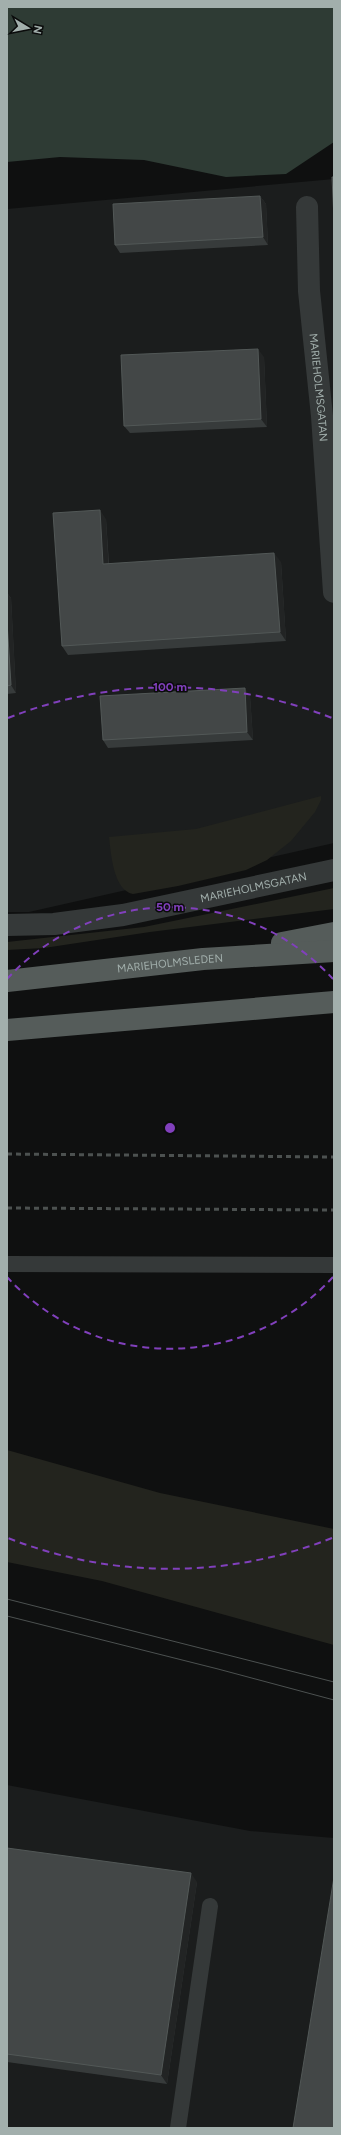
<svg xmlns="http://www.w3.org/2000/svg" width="341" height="2135" viewBox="0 0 341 2135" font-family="Figtree,sans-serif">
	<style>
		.built { fill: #1b1d1d }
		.green { fill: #23241e }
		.water { fill: #2e3b34 }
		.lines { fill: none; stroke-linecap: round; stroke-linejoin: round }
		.service { stroke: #353939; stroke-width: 16 }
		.minor { stroke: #353939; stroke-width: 22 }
		.trunk { stroke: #555c5a; stroke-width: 22 }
		.tram { stroke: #4c5150; stroke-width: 1 }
		.rail { stroke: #4c5150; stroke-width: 3; stroke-dasharray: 5 4; stroke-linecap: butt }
		.wall { fill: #373b3b }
		.shaded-wall { fill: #222424 }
		.building { fill: #434747; stroke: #525857 }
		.ring { fill: none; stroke: #8140bc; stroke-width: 2; stroke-dasharray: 7 5 }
		.labels { text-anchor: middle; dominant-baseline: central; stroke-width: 3; stroke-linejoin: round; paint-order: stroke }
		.street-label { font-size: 11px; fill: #a2afac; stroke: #0a0b0b }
		.centre { fill: #8140bc; stroke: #0a0b0b; stroke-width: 2 }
		.ring-label { font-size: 12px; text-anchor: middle; font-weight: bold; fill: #8140bc; stroke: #0a0b0b; stroke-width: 3; stroke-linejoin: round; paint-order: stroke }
	</style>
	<rect width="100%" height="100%" fill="#0f1010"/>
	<!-- built -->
	<g class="built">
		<polygon points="334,179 334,843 29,912 7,912 7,209"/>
		<polygon points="7,1785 250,1831 334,1838 334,2128 7,2128"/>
	</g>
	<!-- green -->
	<g class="green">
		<path d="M321 796V800L315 812 291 841 267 860 246 870 178 886 133 894C113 890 111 853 109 837L196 829Z"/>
		<polygon points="334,888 334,909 150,932 44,948 7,950 7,942 144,927"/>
		<polygon points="7,1450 160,1493 334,1529 334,1645 102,1581 7,1562"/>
	</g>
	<!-- water -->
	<polygon class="water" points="7,7 334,7 334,142 286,174 226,177 144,160 60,157 7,162"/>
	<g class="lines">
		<!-- service -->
		<g class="service">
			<polyline points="7,1264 334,1265"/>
			<polyline points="178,2128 210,1906"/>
		</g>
		<!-- minor -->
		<g class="minor">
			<path id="s1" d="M307 207 309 291 322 416 334 592"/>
			<path id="s2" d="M7 925 54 924 123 915 334 870"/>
		</g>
		<!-- trunk -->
		<g class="trunk">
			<polyline points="282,943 334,933"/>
			<path id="s3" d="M7 981 203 959 334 951"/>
			<polyline points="7,1030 334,1002"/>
		</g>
		<!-- tram -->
		<g class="tram">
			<polyline points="7,1599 334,1682"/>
			<polyline points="7,1616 218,1669 334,1700"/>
		</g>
		<!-- rail -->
		<g class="rail">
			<polyline points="7,1154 334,1157"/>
			<polyline points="7,1208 334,1210"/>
		</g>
	</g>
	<!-- wall -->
	<g class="wall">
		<polygon points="260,196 266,204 268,245 120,253 115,245"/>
		<polygon points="264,357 267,427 130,433 124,426"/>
		<polygon points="106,519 109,564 281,562 286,641 68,655 62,646"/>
		<polygon points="7,593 11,598 16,693 7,694"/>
		<polygon points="250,696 253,740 108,748 103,740"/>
		<polygon points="7,1848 197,1882 167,2084 7,2062"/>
	</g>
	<!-- shaded-wall -->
	<g class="shaded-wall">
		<polygon points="260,196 266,204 268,245 263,237"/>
		<polygon points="258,349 264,357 267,427 261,419"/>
		<polygon points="100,510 106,519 109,573 103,564"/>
		<polygon points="274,553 281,562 286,641 280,632"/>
		<polygon points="7,593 11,598 16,693 11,685 7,622"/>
		<polygon points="245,688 250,696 253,740 247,732"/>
		<polygon points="191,1873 197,1882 167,2084 161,2075"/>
	</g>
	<!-- building -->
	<g class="building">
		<polygon points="332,177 334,177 334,219"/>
		<polygon points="260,196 263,237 115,245 113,204"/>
		<polygon points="258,349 261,419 124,426 121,355"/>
		<polygon points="100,510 103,564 274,553 280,632 62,646 53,513"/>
		<polygon points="7,622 11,685 7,686"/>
		<polygon points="245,688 247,732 103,740 100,696"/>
		<polygon points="7,1848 191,1873 161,2075 7,2054"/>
		<polygon points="334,1877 334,2128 293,2128"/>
	</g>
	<!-- distance rings -->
	<g class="ring">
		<path d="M333 1277A221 221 0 0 1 7 1277M7 979A221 221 0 0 1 333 979"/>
		<path d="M332 1538A441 441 0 0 1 8 1538M8 718A441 441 0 0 1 332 718"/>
	</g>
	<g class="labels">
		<!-- street labels -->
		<g class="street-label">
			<text stroke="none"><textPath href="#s1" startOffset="181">MARIEHOLMSGATAN</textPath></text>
			<text stroke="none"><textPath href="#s2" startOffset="250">MARIEHOLMSGATAN</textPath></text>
			<text stroke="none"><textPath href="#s3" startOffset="164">MARIEHOLMSLEDEN</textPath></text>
		</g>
	</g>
	<circle cx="170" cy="1128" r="6" class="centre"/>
	<g class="ring-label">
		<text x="170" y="691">100 m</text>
		<text x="170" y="911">50 m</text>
	</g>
	<!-- border -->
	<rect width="341" height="2135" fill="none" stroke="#a2afac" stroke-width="16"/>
	<!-- north arrow -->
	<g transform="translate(28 28) rotate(100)" stroke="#0a0b0b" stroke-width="3" paint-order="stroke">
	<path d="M0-3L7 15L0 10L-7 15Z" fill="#a2afac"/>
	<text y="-6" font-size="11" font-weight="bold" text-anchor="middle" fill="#a2afac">N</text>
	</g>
</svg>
